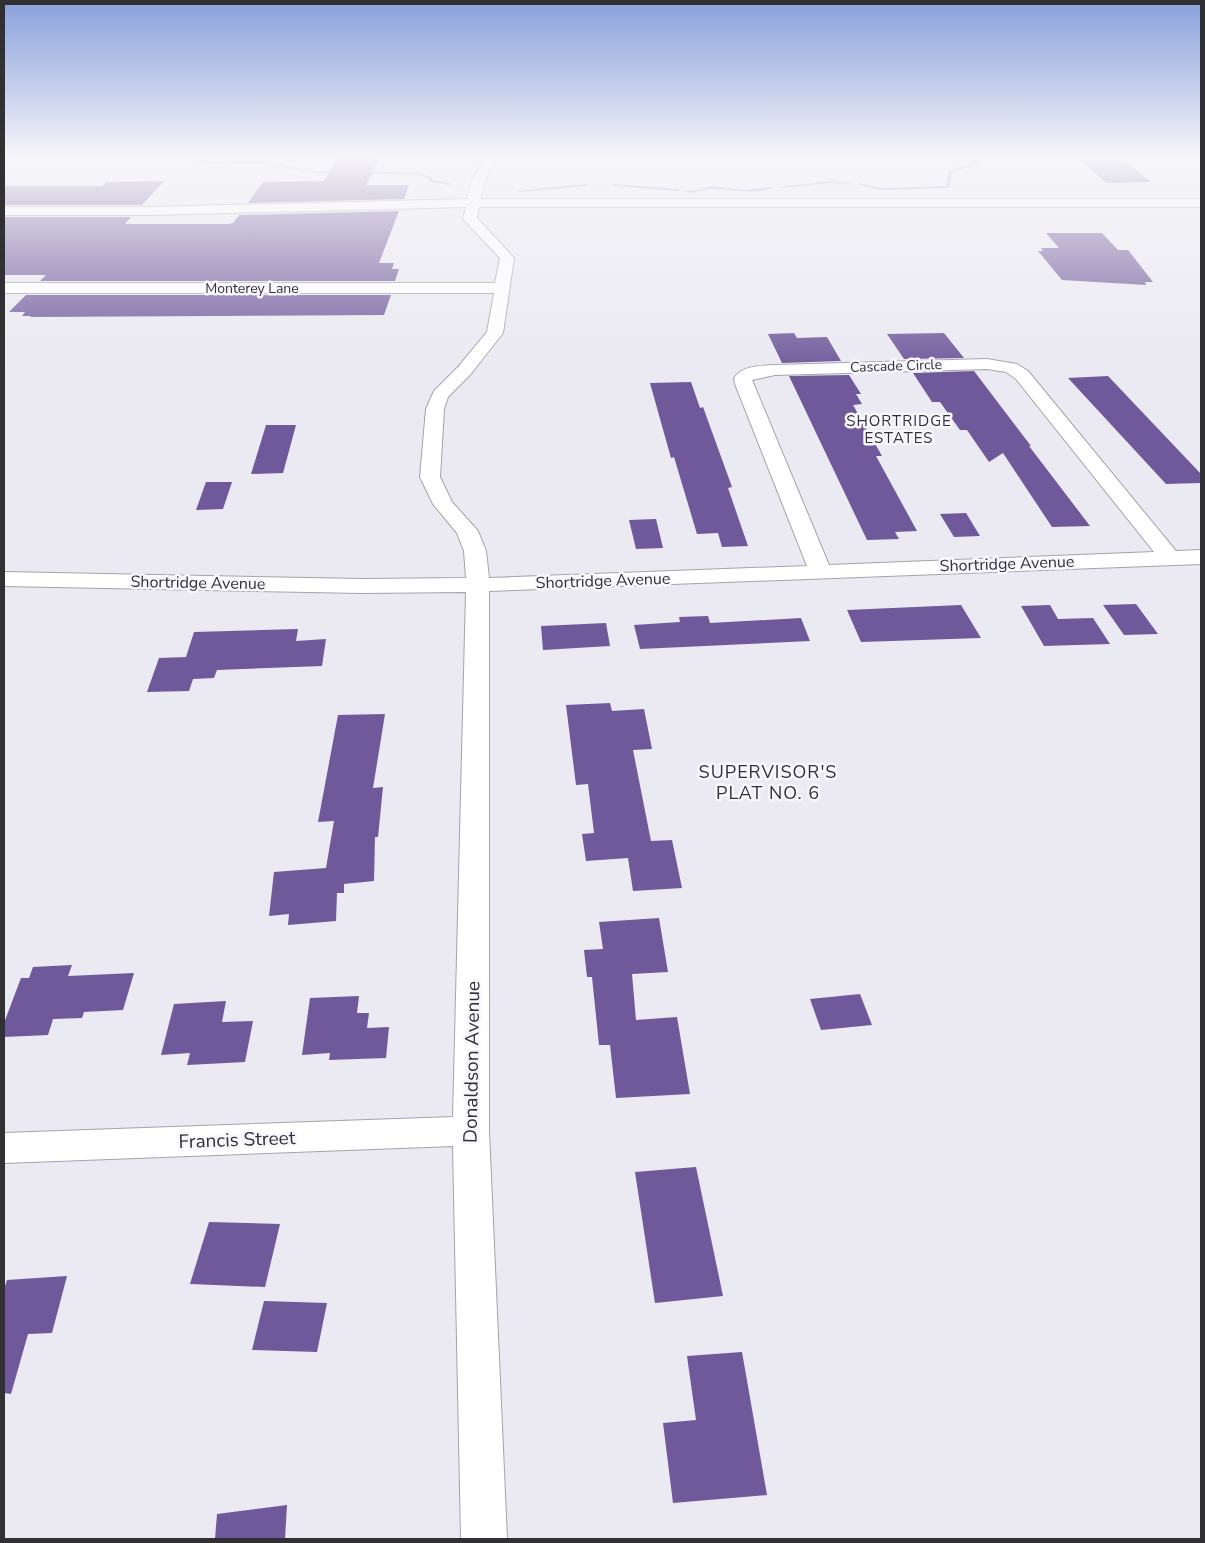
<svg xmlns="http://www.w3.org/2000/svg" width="1205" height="1543" viewBox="0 0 1205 1543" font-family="'Nunito Sans',sans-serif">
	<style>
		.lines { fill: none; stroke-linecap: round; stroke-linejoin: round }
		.stream { fill: #9a83c7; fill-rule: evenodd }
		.building { fill: #6f599a }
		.minor-casing { stroke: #a5a3aa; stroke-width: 2 }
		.minor { fill: #fff; fill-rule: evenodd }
		.labels { text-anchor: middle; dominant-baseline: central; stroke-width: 5; stroke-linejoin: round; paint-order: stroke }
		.far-street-label { font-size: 14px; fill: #313033; stroke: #f9f7fe }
		.far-neighbourhood-label { font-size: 15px; letter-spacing: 1px; fill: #313033; stroke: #f9f7fe }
		.street-label { font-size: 16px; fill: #313033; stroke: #f9f7fe }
		.neighbourhood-label { font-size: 18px; letter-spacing: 1px; fill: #313033; stroke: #f9f7fe }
		.near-street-label { font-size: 19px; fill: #313033; stroke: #f9f7fe }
	</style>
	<rect width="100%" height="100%" fill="#ebe9f1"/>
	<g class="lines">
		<!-- stream -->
		<g class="stream">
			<polygon points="119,157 152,157 150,158"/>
			<polygon points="181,157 189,157 206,162 260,161 319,172 340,171 342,172 319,174 260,163 206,164"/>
			<polygon points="981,157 986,157 972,166 952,172 950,187 948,188 879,190 857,184 859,183 879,188 946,186 949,170 970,164"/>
			<polygon points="361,171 420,173 430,176 433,180 452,184 450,185 430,182 427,178 420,175 360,173"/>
			<polygon points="831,181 850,183 848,184 831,183 781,188 779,187"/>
			<polygon points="586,184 587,186 520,192 518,191"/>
			<polygon points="613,184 678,189 680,190 678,191 614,186"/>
			<path d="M711 186 745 190 771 187 773 188C754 195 734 189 714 189 703 188 695 195 683 191L699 190Z"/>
		</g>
	</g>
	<!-- building -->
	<g class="building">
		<polygon points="338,157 380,157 366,185 409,185 404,199 248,203 263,182 324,181"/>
		<polygon points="1081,160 1124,160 1151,182 1106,183"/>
		<polygon points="164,181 142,205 4,205 4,186 102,186 106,182"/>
		<polygon points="399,211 379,263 394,263 392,269 399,269 395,281 40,281 46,275 4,275 4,217 131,217 125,224 228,224 233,223 239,215"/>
		<polygon points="1046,233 1102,233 1118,250 1128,250 1153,282 1145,282 1146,285 1062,280 1038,251 1043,251 1041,248 1059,248"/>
		<polygon points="26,295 391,295 384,315 30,317 31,316 22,316 25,312 9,312"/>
		<polygon points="794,333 797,338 827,337 841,361 782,363 768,334"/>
		<polygon points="944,333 964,358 904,359 887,334"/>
		<polygon points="974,371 1031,446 1029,446 1090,526 1052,527 1003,453 989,462 967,430 960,430 940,402 932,402 913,373"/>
		<polygon points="849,375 861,394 856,394 862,404 853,405 882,456 876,456 917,531 895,532 899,539 867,540 789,376"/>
		<polygon points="1108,376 1201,474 1201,483 1166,484 1068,378"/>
		<polygon points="691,382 700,408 703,407 732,487 728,488 748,546 722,547 718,533 697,534 674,457 671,458 650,383"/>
		<polygon points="266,425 296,425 283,473 251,474"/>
		<polygon points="206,482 232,482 223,509 196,510"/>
		<polygon points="966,513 980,536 954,537 940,514"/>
		<polygon points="656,519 663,548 636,549 629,520"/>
		<polygon points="1136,604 1158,634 1124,635 1103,605"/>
		<polygon points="961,605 981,638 861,642 847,610"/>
		<polygon points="1050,605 1058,619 1093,618 1110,644 1044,646 1021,606"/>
		<polygon points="708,616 710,623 801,618 810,641 640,649 634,625 680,622 679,617"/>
		<polygon points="606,623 610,646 543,650 541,626"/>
		<polygon points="298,629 296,641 326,639 322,666 217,670 214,678 193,679 189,691 147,692 159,658 186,657 194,632"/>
		<polygon points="610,703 612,711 644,709 652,749 633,750 651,841 672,840 682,888 633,891 628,858 586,861 582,834 594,833 588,784 576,785 566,705"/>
		<polygon points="385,714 373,788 383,787 378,837 375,837 374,881 344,884 344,893 337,893 336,921 288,925 289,914 269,916 274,872 326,868 334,821 318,822 338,715"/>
		<polygon points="659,918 668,972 632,974 636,1020 677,1017 690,1094 616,1098 610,1045 599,1045 592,977 587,977 584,950 603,949 599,922"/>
		<polygon points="72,965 68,976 134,973 123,1010 84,1012 82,1018 53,1019 48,1035 4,1037 4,1023 21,978 29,978 33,967"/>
		<polygon points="860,994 872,1025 821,1030 810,999"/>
		<polygon points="359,996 357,1013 369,1013 367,1028 389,1027 386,1058 329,1060 330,1053 302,1055 310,998"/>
		<polygon points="226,1001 222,1022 253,1021 245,1062 187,1065 190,1053 161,1055 174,1004"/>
		<polygon points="696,1167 723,1296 655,1303 635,1172"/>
		<polygon points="209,1222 280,1224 265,1287 190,1284"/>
		<polygon points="67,1276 52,1333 28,1334 11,1394 4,1393 4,1289 7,1280"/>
		<polygon points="264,1301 327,1303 317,1352 252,1350"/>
		<polygon points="742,1352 767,1495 673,1503 663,1423 696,1420 687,1356"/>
		<polygon points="287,1505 285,1539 215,1539 217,1514"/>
	</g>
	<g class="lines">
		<!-- minor casing -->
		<g class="minor-casing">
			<path id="minor" d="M486 157H499L489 170 480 199H1201V207H479L477 218 514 258 503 333 470 375 448 397 444 409 440 477 452 502 478 531 486 551 489 578 807 566 735 384 734 378C743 365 761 366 775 365L987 359 1017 364 1028 371 1176 551 1201 550V564L489 591V1131L507 1539H461L453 1146 4 1163V1133L453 1117 466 592 362 593 4 586V572L362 579 466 578 464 551 457 533 433 504 420 477 426 409 434 391 458 367 487 332 494 293H4V283H495L500 258 463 219 466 207 152 215H4V207H152L467 199 473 178ZM987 369 1006 372 1016 379 1154 552 829 565 752 380 775 375Z"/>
		</g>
		<!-- minor -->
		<use href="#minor" class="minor"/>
	</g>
	<!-- sky -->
	<linearGradient id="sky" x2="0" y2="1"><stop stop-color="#89a0db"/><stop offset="0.42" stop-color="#f6f5f9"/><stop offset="1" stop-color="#f6f5f9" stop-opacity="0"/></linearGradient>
	<rect width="1205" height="373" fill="url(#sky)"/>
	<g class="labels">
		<!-- far-street labels -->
		<g class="far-street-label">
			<text x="252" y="288">Monterey Lane</text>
			<text transform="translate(896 366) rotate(-2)">Cascade Circle</text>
		</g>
		<!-- far-neighbourhood labels -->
		<g class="far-neighbourhood-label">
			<text x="899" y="421">SHORTRIDGE<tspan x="899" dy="17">ESTATES</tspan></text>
		</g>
		<!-- street labels -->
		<g class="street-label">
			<text transform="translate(1007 564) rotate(-2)">Shortridge Avenue</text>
			<text transform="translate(603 581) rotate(-2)">Shortridge Avenue</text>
			<text transform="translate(198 583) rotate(1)">Shortridge Avenue</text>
		</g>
		<!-- neighbourhood labels -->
		<g class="neighbourhood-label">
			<text x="768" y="772">SUPERVISOR'S<tspan x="768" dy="21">PLAT NO. 6</tspan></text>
		</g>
		<!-- near-street labels -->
		<g class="near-street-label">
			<text transform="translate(472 1062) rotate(-89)">Donaldson Avenue</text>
			<text transform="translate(237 1140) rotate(-2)">Francis Street</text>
		</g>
	</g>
	<!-- border -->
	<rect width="1205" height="1543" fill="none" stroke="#313033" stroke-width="10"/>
</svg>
